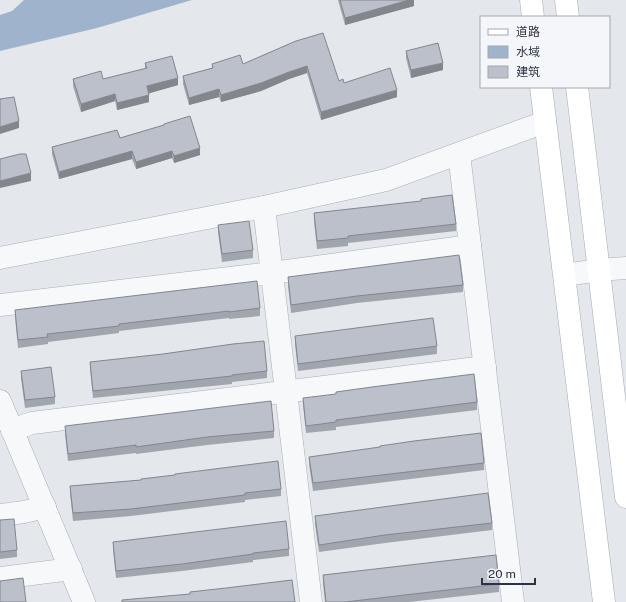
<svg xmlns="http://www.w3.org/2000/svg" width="626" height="602" viewBox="0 0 626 602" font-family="'Public Sans','Noto Sans SC',sans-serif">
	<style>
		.water { fill: #9fb4cc }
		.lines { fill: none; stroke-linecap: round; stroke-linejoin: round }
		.minor-casing { stroke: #a9aeb7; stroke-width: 23 }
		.major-casing { stroke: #a3abb8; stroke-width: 23 }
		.minor { stroke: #f7f8fa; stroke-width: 22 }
		.major { stroke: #fff; stroke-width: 22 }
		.wall { fill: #a1a5ae }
		.shaded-wall { fill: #83868d }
		.building { fill: #bbc0ca; stroke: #83868d }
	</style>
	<rect width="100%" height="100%" fill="#e4e7ec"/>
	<!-- water -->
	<polygon class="water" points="24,0 192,0 97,28 0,51 0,15 12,11"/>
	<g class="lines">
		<!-- minor casing -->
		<g class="minor-casing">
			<g id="minor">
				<polyline points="459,154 513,602"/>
				<polyline points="264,207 311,602"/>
				<polyline points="0,258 264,207 386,180 545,122"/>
				<polyline points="565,275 599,270 626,268"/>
				<polyline points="0,305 272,273 470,246"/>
				<polyline points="0,401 84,602"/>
				<polyline points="12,430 32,423 485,367"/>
				<polyline points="0,515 24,512 45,507"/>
				<polyline points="0,578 71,569"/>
			</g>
		</g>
		<!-- major casing -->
		<g class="major-casing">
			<g id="major">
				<polyline points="531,0 533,17"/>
				<polyline points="566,0 568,17"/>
				<polyline points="541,87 604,602"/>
				<polyline points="577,87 626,497"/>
			</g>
		</g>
		<!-- minor -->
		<use href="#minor" class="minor"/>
		<!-- major -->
		<use href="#major" class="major"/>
	</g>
	<!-- wall -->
	<g class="wall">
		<polygon points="338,0 414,0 414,6 345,25"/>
		<polygon points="296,41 339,81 344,83 397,97 321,120 307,73 289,79 261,91 221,102 219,97 189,105 183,84 183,76 212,68 212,64 243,64"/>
		<polygon points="406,51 443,70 411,78 406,58"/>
		<polygon points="145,63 178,85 149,93 149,102 117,110 115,101 81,112 73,86 73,79 103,79 145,69"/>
		<polygon points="164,124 200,155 174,163 172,158 136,169 132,159 59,179 52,154 52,147 120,138 164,125"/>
		<polygon points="314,213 456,224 456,231 348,243 348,246 317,249 314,221"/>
		<polygon points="218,225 253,250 253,258 222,262 218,232"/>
		<polygon points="288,277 463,285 463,292 357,303 291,313 288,285"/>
		<polygon points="260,308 260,316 229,319 229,318 119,331 119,333 48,342 48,344 18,348 15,317 15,310"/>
		<polygon points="295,336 437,346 437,354 298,371 295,344"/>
		<polygon points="90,362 267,371 267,378 232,382 232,384 93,398 90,369"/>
		<polygon points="21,371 55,397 55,404 25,408 21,378"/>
		<polygon points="303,398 477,402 477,410 336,427 336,430 306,433 303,405"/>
		<polygon points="65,426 274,431 274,438 207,445 136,454 136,453 68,461 65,434"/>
		<polygon points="309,457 484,463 484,470 313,491 309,464"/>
		<polygon points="141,480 281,489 281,496 245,500 245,502 131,516 73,521 70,493 70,486"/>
		<polygon points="315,516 492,523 492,530 385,543 319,552 315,524"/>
		<polygon points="0,520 17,550 17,557 0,559"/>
		<polygon points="113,542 289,549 289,556 253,560 253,562 182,571 116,578 113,550"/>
		<polygon points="323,575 499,584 499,592 409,602 325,602 323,583"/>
	</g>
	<!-- shaded-wall -->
	<g class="shaded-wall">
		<polygon points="409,0 414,0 414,6 345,25 345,18"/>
		<polygon points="443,63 443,70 411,78 411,70"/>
		<polygon points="307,66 307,73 289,79 261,91 221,102 221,95"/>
		<polygon points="178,78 178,85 147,94 147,86"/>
		<polygon points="219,89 219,97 189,105 189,98"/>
		<polygon points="397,90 397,97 321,120 321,112"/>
		<polygon points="115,94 115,101 81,112 81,104"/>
		<polygon points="149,95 149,102 117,110 117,103"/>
		<polygon points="19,121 19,128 0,134 0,127"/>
		<polygon points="200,148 200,155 174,163 174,156"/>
		<polygon points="132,151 132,159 59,179 59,172"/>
		<polygon points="172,151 172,158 136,169 136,162"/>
		<polygon points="31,173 31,181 0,188 0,181"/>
	</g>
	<!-- building -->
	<g class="building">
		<polygon points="340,0 409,0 345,18"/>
		<polygon points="323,33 339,81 343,79 344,83 390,68 397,90 321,112 307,66 289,72 261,83 221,95 219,89 189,98 183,76 213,68 212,64 240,55 243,64 296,41"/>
		<polygon points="438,43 443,63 411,70 406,51"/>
		<polygon points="172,56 178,78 147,86 149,95 117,103 115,94 81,104 73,79 101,71 103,79 147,68 145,63"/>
		<polygon points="14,97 19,121 0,127 0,99"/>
		<polygon points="190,116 200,148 174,156 172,151 136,162 132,151 59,172 52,147 117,130 120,138 164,125 164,124"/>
		<polygon points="20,154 26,154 31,173 0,181 0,159"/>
		<polygon points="452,195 456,224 348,236 348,238 317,241 314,213 421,201 421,199"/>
		<polygon points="249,221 253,250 222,254 218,225"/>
		<polygon points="459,255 463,285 357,296 291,305 288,277"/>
		<polygon points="257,281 260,308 229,312 229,311 119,324 119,326 47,334 48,337 18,340 15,310"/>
		<polygon points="433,318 437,346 298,364 295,336"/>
		<polygon points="264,341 267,371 232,375 232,376 93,391 90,362 163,354 233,344"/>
		<polygon points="51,367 55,397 25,400 21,371"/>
		<polygon points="474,374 477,402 336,420 336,422 306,426 303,398 336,394 336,392 372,387"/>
		<polygon points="271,401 274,431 207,437 136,447 136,445 68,454 65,426"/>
		<polygon points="481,433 484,463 313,483 309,457 380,447 380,446 414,441"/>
		<polygon points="278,461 281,489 245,493 245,495 131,509 73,513 70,486 141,480 141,479 175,475 175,474"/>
		<polygon points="488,493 492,523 385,535 319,545 315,516"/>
		<polygon points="14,519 17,550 0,552 0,520"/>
		<polygon points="286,521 289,549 253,553 253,554 182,564 116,571 113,542"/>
		<polygon points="496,555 499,584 345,602 326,602 323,575"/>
		<polygon points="23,578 26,602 0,602 0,581"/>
		<polygon points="292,580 295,602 122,602 122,600 190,594 190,592 226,588"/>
	</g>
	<!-- legend -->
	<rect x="480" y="16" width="130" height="72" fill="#f4f6f9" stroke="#a4a8b1"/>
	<rect x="488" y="29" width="20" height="6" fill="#ffffff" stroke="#a4a8b1"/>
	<text x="516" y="36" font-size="12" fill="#2b3445">道路</text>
	<rect x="488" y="46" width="20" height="12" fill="#9fb4cc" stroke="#a4a8b1"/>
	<text x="516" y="56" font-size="12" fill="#2b3445">水域</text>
	<rect x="488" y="66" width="20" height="12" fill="#bbc0ca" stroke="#a4a8b1"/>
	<text x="516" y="76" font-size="12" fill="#2b3445">建筑</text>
	<!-- scale -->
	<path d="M482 578v6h53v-6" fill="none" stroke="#2b3445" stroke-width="2"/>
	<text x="488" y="578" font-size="12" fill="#2b3445" stroke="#f4f6f9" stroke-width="3" paint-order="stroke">20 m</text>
</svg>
